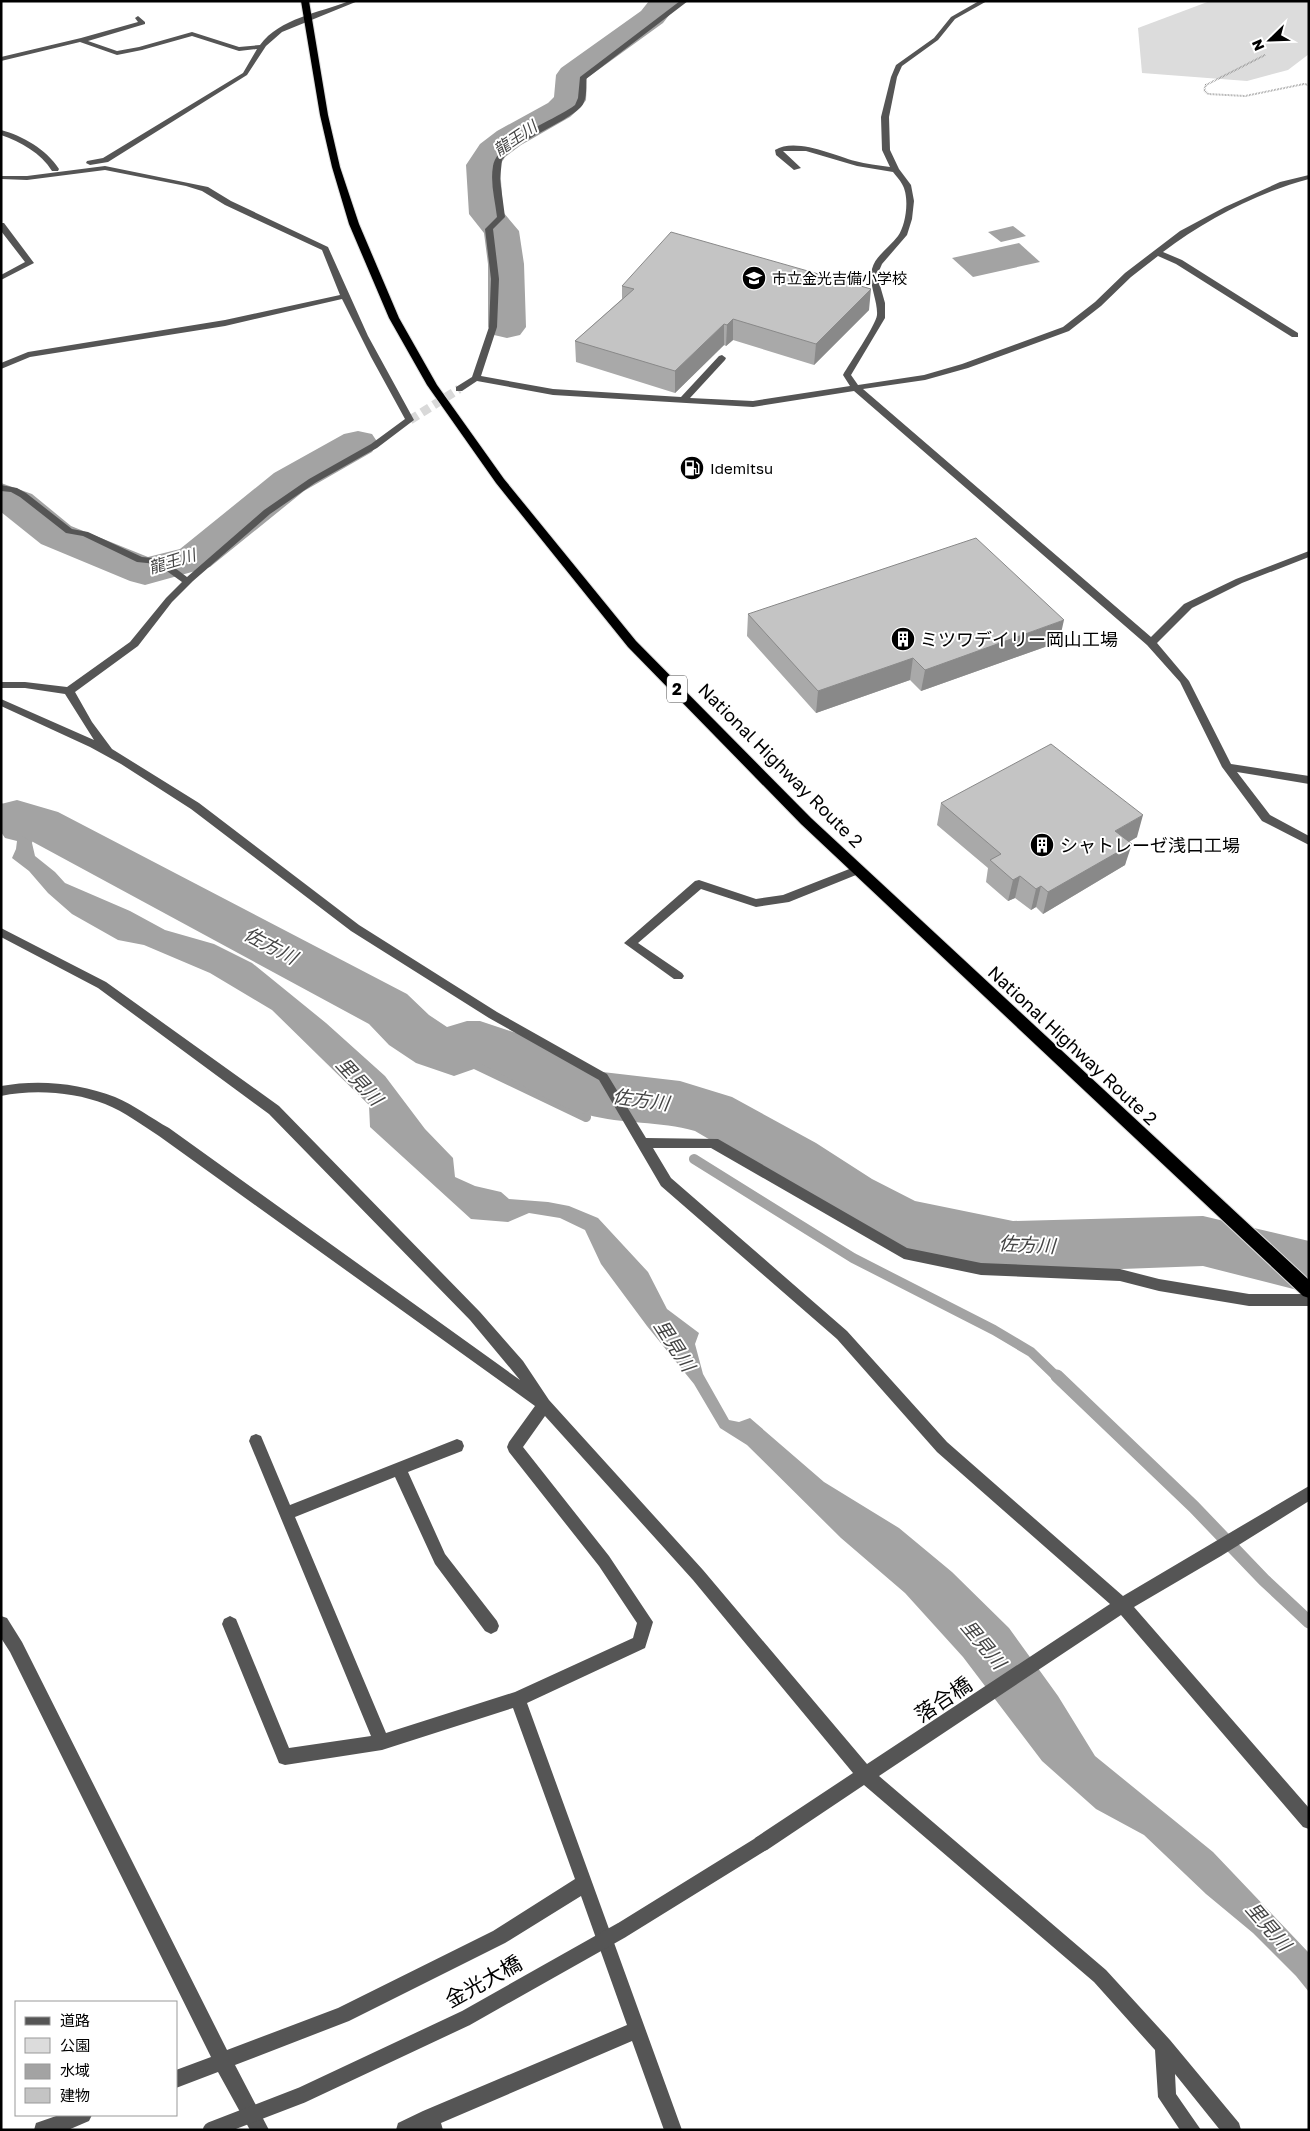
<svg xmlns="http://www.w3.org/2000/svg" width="1310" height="2131" viewBox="0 0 1310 2131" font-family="'Golos Text','Noto Sans JP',sans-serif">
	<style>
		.green { fill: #dcdcdc }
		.water { fill: #a3a3a3 }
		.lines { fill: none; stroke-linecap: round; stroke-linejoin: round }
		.stream-far1 { stroke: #a3a3a3; stroke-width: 10 }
		.stream { stroke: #a3a3a3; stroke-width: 13 }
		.river { fill: #a3a3a3; fill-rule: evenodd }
		.minor-tunnel { stroke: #d9d9d9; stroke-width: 9; stroke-dasharray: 9 5; stroke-linecap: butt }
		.highway-casing { stroke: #dbdbdb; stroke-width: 2 }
		.path { stroke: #777; stroke-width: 2; stroke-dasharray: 0.5 1; stroke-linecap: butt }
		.minor { fill: #555; fill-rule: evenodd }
		.highway { fill: #000; fill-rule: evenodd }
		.minor-bridge { stroke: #555; stroke-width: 16 }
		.wall { fill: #a9a9a9 }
		.shaded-wall { fill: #898989 }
		.building { fill: #c4c4c4; stroke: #898989 }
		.labels { text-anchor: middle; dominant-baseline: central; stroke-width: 4; stroke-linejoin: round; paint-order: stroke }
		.far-poi-label { font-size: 15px; fill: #000; stroke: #fff; text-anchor: start }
		.far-water-label { font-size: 16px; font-style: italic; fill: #444; stroke: #fff }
		.shield { fill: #fff; stroke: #4c4c4c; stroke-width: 1 }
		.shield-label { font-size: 16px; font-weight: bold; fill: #000 }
		.poi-label { font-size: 18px; fill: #000; stroke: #fff; text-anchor: start }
		.street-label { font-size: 18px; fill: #000; stroke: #fff }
		.water-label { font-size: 19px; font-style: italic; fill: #444; stroke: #fff }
		.near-street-label { font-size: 21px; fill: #000; stroke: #fff }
	</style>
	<rect width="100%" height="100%" fill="#fff"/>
	<!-- green -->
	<polygon class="green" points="1210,1 1309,1 1309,54 1288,70 1247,81 1142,73 1138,28"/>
	<!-- water -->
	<g class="water">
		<polygon points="1013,226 1026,236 1001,242 988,232"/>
		<polygon points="1019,243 1040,262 973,277 952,258"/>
		<polygon points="1,803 44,823 37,827 32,843 35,856 55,872 65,883 130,911 165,930 214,944 252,963 326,1023 385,1076 425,1129 453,1158 455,1177 475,1186 501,1192 509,1199 548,1202 569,1206 598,1218 648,1272 667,1309 699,1333 695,1344 703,1374 729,1420 739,1422 750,1418 824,1482 899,1528 952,1572 1009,1628 1058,1696 1095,1756 1213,1852 1309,1953 1309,1992 1296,1976 1253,1933 1206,1894 1144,1835 1096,1809 1042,1761 963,1657 905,1593 841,1538 747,1445 720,1428 694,1384 647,1326 601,1264 585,1230 560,1218 529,1213 508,1222 471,1219 370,1127 369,1105 272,1010 210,973 144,945 118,940 72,914 48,893 29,871 12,858 16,849 17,841 5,838 1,832"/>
	</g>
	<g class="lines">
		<!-- stream-far1 -->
		<g class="stream-far1">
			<polyline points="454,1054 586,1117"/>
			<polyline points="694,1159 853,1258 994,1330 1031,1352 1058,1378"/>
		</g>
		<!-- stream -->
		<polyline class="stream" points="1057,1376 1194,1507 1264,1580 1309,1622"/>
		<!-- river -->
		<g class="river">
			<polygon points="649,1 680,1 663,23 587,78 586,100 581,107 570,117 521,145 505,157 500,165 503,212 519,231 524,264 526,327 520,335 507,338 494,335 488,327 488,264 484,233 469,214 466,165 480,144 497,131 548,103 554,97 556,75 561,68 641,11"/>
			<polygon points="358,431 372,434 378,443 372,452 304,491 210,567 145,585 130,581 41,544 1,512 1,483 32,494 71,526 148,557 180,549 274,473 344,434"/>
			<path d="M17 800 58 812 407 994 429 1015 447 1027 467 1021H480L531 1038 594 1071 680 1081 732 1097 816 1143 872 1179 915 1201 1013 1221 1203 1216 1309 1241V1293L1203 1266 1013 1273 903 1249 882 1242 830 1213 774 1177 695 1131C660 1121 622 1124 588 1115 549 1104 517 1080 480 1064H477L474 1069 454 1076 416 1063 389 1045 369 1024 22 836 1 830V804Z"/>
		</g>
		<!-- minor-tunnel -->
		<polyline class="minor-tunnel" points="410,420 459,389"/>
		<!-- highway casing -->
		<g class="highway-casing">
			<polygon id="highway" points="301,1 309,1 328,115 340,167 359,224 399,318 437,385 504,479 636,641 811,818 1309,1280 1309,1298 1303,1296 801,824 628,647 496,483 427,385 389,318 349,224 332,167 320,115"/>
		</g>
		<!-- path -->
		<polyline class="path" points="1265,55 1206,85 1204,90 1208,94 1245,96 1304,84 1309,85"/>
		<!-- minor -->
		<g class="minor">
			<path d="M349 1H358L282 32 266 46 247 75 108 162 90 165 86 163 87 161 103 158 243 73 257 49 239 51 192 36 142 50 117 55 80 42 1 61V57L81 38 138 22 135 18 138 16 145 22V24L88 41 117 51 139 47 192 32 239 47 260 45C280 18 319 13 349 1Z"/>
			<path d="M680 1H688L586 79C586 86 587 95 584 102 578 119 518 138 502 160L500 179 505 217 493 229 499 279 497 327 481 376 553 389 681 397 719 356 722 355 726 358 725 360 690 398 753 401 850 386 843 375C849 364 876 325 877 315 878 300 868 284 872 269 875 256 890 247 898 236 906 225 910 197 902 184 900 180 896 176 893 172L857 166 806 151H783L801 168 794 170 776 155 775 150C795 137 834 155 855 161 866 164 878 165 890 167L882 150 881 117 891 77 896 65 934 38 951 17 979 1H987L955 19 938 40 902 66 897 77 889 117 890 150 899 169 911 185 914 201 912 219 907 235 882 264 879 271V282L885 303V318L851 375 858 385 924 375 962 364 1063 327 1095 302 1125 273 1180 231 1225 207 1280 182 1309 175V179C1257 193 1205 220 1163 252L1182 260 1298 333V337H1292L1176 264 1158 256 1131 277 1101 306 1069 331 968 368 925 380 863 389 1151 637 1184 604 1236 579 1309 551V557L1242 583 1192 608 1157 643 1189 681 1231 764 1309 776V784L1237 772 1270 815 1309 836V845L1262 821 1222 767 1180 682 1147 645 854 391 753 407 553 395 477 381 462 391H456V387L472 377 489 327 491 279 485 229 497 217C495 200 490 183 493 166 497 140 554 121 575 105L578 98 580 77Z"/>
			<path d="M1 130C23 136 46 149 59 169L58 171H52C41 153 21 142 1 135Z"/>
			<path d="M105 166 208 187 231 201 328 247 368 336 414 420 377 448 315 483 270 514 193 581 172 602 138 646 75 692 92 722 112 749 199 803 359 925 497 1012 607 1074 646 1138 718 1139 907 1248 981 1263 1120 1269 1159 1279 1249 1294H1309V1306H1249L1159 1291 1120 1281 981 1275 904 1259 711 1148H653L671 1178 847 1331 947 1442 1123 1596 1309 1486V1501L1221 1556 1134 1607 1309 1808V1829L1303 1827 1121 1615 879 1776 1106 1970 1170 2040 1239 2123 1241 2130H1220L1175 2074 1176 2094 1201 2130H1180L1158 2097 1155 2050 1094 1982 864 1785 767 1850 761 1852 755 1850 753 1844 755 1838 853 1773 693 1580 545 1416 523 1447 609 1556 653 1622 645 1648 527 1703 682 2130H664L632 2041 441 2123 443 2130H396L398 2123 423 2111 627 2025 581 1896 505 1943 349 2021 235 2065 269 2130H250L218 2072 176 2088V2070L211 2057 10 1652 1 1638V1616L7 1618 22 1642 227 2050 338 2008 493 1931 575 1879 513 1708 382 1750 285 1765 279 1763 222 1624 224 1619 230 1616 236 1619 289 1748 371 1736 249 1441 251 1436 256 1434 261 1436 290 1505 457 1439 462 1441 464 1446 462 1451 408 1472 445 1554 497 1621 499 1626 497 1631 491 1634 485 1631 435 1564 395 1477 295 1517 386 1733 515 1692 633 1638 637 1623 599 1566 509 1452 507 1447 509 1442 535 1406 159 1136C142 1125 125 1112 105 1104 74 1092 34 1089 1 1096V1086C38 1079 80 1083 115 1097 134 1105 151 1118 169 1128L520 1380 470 1320 269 1114 98 988 1 937V928L106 982 279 1106 480 1312 523 1361 549 1400 703 1570 867 1764 1110 1604 937 1452 837 1339 661 1186 599 1080 489 1018 351 931 191 809 121 764 90 747 1 706V699L94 740 65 694 25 688H1V682H25L67 687 130 642 166 598 182 582 157 564 137 562 83 536 66 533 20 497 11 492 1 491V485L17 488 26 493 72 529 88 532 142 557 163 559 187 577 264 510 309 479 371 444 405 419 371 357 342 299 225 326 30 357 1 369V363L28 352 225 320 340 295 322 250 225 205 202 191 186 186 105 170 27 180 1 179V176H27Z"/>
			<polygon points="1,223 4,223 34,263 1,280 1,275 25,262 1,231"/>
			<polygon points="857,866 861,867 863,870 861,873 789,902 756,907 701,889 638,943 682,973 684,976 682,979 674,979 624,943 695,881 699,880 756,899 783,895"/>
			<polygon points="59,2115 92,2115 89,2121 68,2130 34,2130 36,2123"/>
		</g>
		<!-- highway -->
		<use href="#highway" class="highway"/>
		<!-- minor-bridge -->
		<polyline class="minor-bridge" points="211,2130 302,2095 466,2018 622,1930 761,1844"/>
	</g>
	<!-- wall -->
	<g class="wall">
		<polygon points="622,286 869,310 814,365 733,340 726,346 724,345 675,393 576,362 575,341 622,299"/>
		<polygon points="748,614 1059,642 921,691 910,680 816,713 747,636"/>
		<polygon points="941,803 1137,837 1129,842 1125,865 1043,914 1036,907 1031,910 1015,898 1008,901 986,882 988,868 937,825"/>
	</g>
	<!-- shaded-wall -->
	<g class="shaded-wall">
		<polygon points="871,289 869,310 814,365 816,344"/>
		<polygon points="733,319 733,340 726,346 727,325"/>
		<polygon points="724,324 724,345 675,393 675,371"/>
		<polygon points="1064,620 1059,642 921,691 925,670"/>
		<polygon points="913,658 910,680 816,713 818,691"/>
		<polygon points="1143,815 1137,837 1109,853 1115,831"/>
		<polygon points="1132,844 1125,865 1043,914 1048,892"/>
		<polygon points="1020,876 1015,898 1008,901 1013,880"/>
		<polygon points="1041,886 1036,907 1031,910 1036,889"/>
	</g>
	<!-- building -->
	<g class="building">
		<polygon points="671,232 871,289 816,344 733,319 727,325 724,324 675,371 575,341 634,289 622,286"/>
		<polygon points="976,538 1064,620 925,670 913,658 818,691 748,614"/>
		<polygon points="1051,744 1143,815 1115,831 1132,844 1048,892 1041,886 1036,889 1020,876 1013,880 990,860 1001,854 941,803"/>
	</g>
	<!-- icons -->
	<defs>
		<g id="school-disc" transform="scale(1.25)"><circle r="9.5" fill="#000" stroke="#fff"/><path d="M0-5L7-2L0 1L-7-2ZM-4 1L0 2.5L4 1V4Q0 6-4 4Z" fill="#fff"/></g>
		<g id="fuel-disc" transform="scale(1.25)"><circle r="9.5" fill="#000" stroke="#fff"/><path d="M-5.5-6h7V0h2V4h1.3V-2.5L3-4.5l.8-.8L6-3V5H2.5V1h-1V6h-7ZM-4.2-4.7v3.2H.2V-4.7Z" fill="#fff"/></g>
		<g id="building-disc" transform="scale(1.25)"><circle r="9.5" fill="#000" stroke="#fff"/><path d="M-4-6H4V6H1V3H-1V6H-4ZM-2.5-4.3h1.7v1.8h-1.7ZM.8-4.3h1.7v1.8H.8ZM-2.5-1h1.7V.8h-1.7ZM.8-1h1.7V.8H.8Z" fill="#fff"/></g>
	</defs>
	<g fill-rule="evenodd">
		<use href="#school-disc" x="754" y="278"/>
		<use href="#fuel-disc" x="692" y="468"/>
		<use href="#building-disc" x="903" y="639"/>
		<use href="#building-disc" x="1042" y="845"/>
	</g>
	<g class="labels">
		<!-- far-poi labels -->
		<g class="far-poi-label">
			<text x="772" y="278">市立金光吉備小学校</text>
			<text x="710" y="468">Idemitsu</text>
		</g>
		<!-- far-water labels -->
		<g class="far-water-label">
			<text transform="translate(515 138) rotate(-34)">龍王川</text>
			<text transform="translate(172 561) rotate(-17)">龍王川</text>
		</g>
		<!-- shield labels -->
		<rect class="shield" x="667" y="675.5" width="20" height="27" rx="4"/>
		<g class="shield-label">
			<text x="677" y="689">2</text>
		</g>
		<!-- poi labels -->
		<g class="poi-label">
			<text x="920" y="639">ミツワデイリー岡山工場</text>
			<text x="1060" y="845">シャトレーゼ浅口工場</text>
		</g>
		<!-- street labels -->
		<g class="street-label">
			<text transform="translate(781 765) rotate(45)">National Highway Route 2</text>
			<text transform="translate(1073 1045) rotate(43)">National Highway Route 2</text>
		</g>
		<!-- water labels -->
		<g class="water-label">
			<text transform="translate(271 945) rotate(28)">佐方川</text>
			<text transform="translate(360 1081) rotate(47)">里見川</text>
			<text transform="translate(641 1099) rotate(8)">佐方川</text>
			<text transform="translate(1027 1244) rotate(3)">佐方川</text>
			<text transform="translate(675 1345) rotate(57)">里見川</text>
			<text transform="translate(984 1644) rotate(50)">里見川</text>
			<text transform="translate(1269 1926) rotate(49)">里見川</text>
		</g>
		<!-- near-street labels -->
		<g class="near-street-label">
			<text transform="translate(943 1699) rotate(-34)">落合橋</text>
			<text transform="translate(483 1981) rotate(-29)">金光大橋</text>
		</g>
	</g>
	<!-- border -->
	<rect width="1310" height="2131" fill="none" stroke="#000000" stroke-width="5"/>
	<!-- legend -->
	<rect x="15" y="2001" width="162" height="115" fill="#ffffff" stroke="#999999"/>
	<rect x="25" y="2017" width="25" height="8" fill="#555555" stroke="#999999"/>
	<text x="60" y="2026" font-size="15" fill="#000000">道路</text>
	<rect x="25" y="2038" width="25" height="15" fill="#dcdcdc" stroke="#999999"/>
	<text x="60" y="2051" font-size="15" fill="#000000">公園</text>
	<rect x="25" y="2064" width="25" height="15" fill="#a3a3a3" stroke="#999999"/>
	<text x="60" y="2076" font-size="15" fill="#000000">水域</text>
	<rect x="25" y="2088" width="25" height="15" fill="#c4c4c4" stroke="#999999"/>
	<text x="60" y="2101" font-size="15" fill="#000000">建物</text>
	<!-- north arrow -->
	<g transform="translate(1270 40) rotate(247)" stroke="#ffffff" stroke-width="4" paint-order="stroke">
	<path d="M0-4L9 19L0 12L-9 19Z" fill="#000000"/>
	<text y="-8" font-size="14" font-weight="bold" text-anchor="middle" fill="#000000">N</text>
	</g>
</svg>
